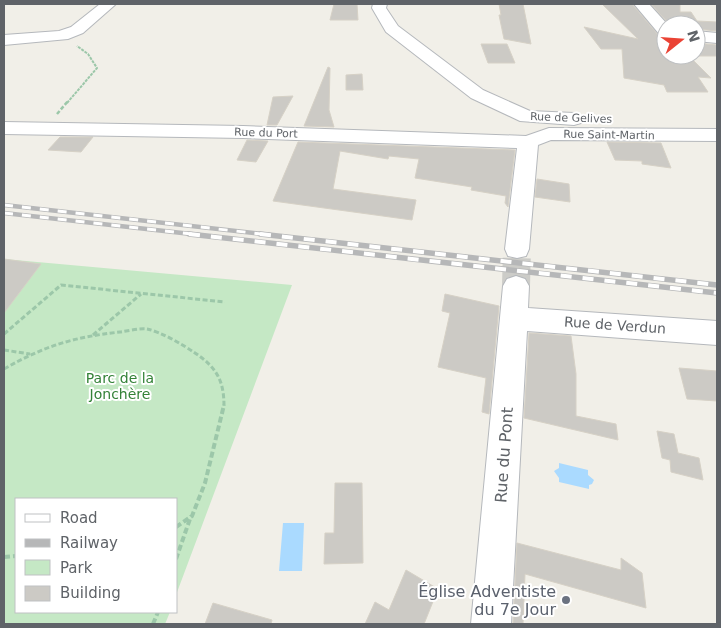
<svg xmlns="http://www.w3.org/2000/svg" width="721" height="628" viewBox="0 0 721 628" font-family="'DejaVu Sans',sans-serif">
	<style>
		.green { fill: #c5e8c5 }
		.water { fill: #aadaff }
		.building { fill: #cccac5; stroke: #d6d1c6 }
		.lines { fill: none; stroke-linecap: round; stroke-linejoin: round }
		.minor-tunnel { stroke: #ccccc8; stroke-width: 28; stroke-dasharray: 28 14; stroke-linecap: butt }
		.minor-casing { stroke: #b5b8bc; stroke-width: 2 }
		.path-far3 { stroke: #9cc7a9; stroke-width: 2; stroke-dasharray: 3 1; stroke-linecap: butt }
		.path-far2 { stroke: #9cc7a9; stroke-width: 2.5; stroke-dasharray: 4 2; stroke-linecap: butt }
		.path-far1 { stroke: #9cc7a9; stroke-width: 3; stroke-dasharray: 5 2.5; stroke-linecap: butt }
		.path { stroke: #9cc7a9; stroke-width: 4; stroke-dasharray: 6 3; stroke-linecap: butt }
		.minor { fill: #fff; fill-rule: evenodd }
		.rail-far1-casing { stroke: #b6b7b8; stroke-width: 4.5 }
		.rail-casing { stroke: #b6b7b8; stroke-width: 5.5 }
		.rail-far1 { stroke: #fff; stroke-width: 3; stroke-dasharray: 9; stroke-linecap: butt }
		.rail { stroke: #fff; stroke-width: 4; stroke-dasharray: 11; stroke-linecap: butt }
		.worship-dot { fill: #6b7280; stroke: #fff; stroke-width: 2 }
		.labels { text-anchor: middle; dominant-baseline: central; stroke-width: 4; stroke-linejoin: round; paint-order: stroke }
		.far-street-label { font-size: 11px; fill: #5f6368; stroke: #fff }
		.street-label { font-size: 14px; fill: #5f6368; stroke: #fff }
		.park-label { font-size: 14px; fill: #348238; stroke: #fff }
		.near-street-label { font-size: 16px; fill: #5f6368; stroke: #fff }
		.near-worship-label { font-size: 16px; fill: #5b616d; stroke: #fff; text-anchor: end }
	</style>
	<rect width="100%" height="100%" fill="#f1efe8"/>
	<!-- green -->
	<polygon class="green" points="4,259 292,285 176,595 176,499 16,499 16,612 170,612 165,624 4,624"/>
	<!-- water -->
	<g class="water">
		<polygon points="559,463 588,470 588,475 594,480 592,484 589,485 589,489 559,482 559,478 554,471 559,468"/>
		<polygon points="283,523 304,523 302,571 279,571"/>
	</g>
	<!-- building -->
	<g class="building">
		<polygon points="334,4 357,4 358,20 330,20"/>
		<polygon points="499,4 523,4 531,44 504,39 499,15 501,15"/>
		<polygon points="602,4 632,4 659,36 666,39 666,55 696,55 696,43 717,45 717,56 689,56 711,78 698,77 708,92 667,92 664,85 624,78 622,49 601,49 584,27 638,39"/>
		<polygon points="651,4 680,4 680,12 691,12 697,21 717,22 717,31 696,29 696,25 670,25"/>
		<polygon points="481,44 507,44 515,63 488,63"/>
		<polygon points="328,67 330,68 329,110 334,127 304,126"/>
		<polygon points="362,74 363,90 346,90 346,75"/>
		<polygon points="293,96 277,125 267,125 273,97"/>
		<polygon points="60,137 93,137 81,152 48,150"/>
		<polygon points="247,140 268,141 256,162 237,160"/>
		<polygon points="298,142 515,150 508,207 505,203 506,196 471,190 472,187 415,178 419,159 389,156 388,159 340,151 333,189 416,200 412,220 273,201"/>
		<polygon points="607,142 661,143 671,168 642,164 642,161 615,160"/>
		<polygon points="537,179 569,184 570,202 535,197"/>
		<polygon points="4,259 41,264 4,313"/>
		<polygon points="445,294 499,306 489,414 482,412 486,378 438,367 450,313 442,311"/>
		<polygon points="529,333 571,336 576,374 576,416 616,424 618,440 524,418"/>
		<polygon points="679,368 717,371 717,401 687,399"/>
		<polygon points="657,431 674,434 678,453 699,458 703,480 671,472 670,460 662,458"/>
		<polygon points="335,483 362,483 363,563 324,564 325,533 334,533"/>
		<polygon points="517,543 621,570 621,558 642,573 646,608 525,574 523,624 513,624"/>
		<polygon points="406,570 438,589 424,624 365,624 375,602 389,610"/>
		<polygon points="213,603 272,620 271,624 205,624"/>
	</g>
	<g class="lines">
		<!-- minor-tunnel -->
		<polyline class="minor-tunnel" points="516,286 517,249"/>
		<!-- minor casing -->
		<g class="minor-casing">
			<g id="minor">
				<polygon points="100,4 116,4 83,33 68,39 4,45 4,35 59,31 71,27"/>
				<polygon points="373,4 387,4 386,8 398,26 483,90 530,111 574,113 581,115 584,119 581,123 574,125 520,121 471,98 386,32 372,8"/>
				<polygon points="634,4 649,4 668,25 666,25 666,37 660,35"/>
				<polygon points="696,31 717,33 717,43 696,41"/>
				<polygon points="4,122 243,126 526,136 549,128 717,129 717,141 551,140 538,145 529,249 526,256 517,258 508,256 505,249 517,148 243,138 4,134"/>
				<polygon points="516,276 525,279 529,286 528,308 717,321 717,345 527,331 511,624 471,624 503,286 507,279"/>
			</g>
		</g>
		<!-- path-far3 -->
		<polyline class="path-far3" points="67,103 97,68 88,54 77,46"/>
		<!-- path-far2 -->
		<polyline class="path-far2" points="57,114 68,101"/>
		<!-- path-far1 -->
		<g class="path-far1">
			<polyline points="4,334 61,285 225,302"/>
			<polyline points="93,335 141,294"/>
			<polyline points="4,350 30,354"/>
			<path d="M4 369C44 346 74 337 120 332 128 331 139 328 147 329 161 332 182 344 195 353 216 367 224 380 224 406"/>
		</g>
		<!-- path -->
		<g class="path">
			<polyline points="176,527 192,516 205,483 224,405"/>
			<polyline points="4,557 16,556"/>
			<polyline points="176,559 191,516"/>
			<polyline points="153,624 158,612"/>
		</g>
		<!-- minor -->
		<use href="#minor" class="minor"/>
		<!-- rail-far1 casing -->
		<g class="rail-far1-casing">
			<g id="rail-far1">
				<polyline points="4,205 271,235"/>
				<polyline points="4,213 200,235"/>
			</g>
		</g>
		<!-- rail casing -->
		<g class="rail-casing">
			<g id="rail">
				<polyline points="189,234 717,293"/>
				<polyline points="260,234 717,285"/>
			</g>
		</g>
		<!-- rail-far1 -->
		<use href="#rail-far1" class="rail-far1"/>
		<!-- rail -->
		<use href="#rail" class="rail"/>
	</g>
	<!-- markers -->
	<circle class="worship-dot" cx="566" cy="600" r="5"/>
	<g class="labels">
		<!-- far-street labels -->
		<g class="far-street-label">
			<text transform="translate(571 118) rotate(2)">Rue de Gelives</text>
			<text transform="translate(266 133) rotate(2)">Rue du Port</text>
			<text transform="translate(609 135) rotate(1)">Rue Saint-Martin</text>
		</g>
		<!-- street labels -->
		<g class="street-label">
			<text transform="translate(615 325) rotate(4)">Rue de Verdun</text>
		</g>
		<!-- park labels -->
		<g class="park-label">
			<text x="120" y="378">Parc de la<tspan x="120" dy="16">Jonchère</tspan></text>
		</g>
		<!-- near-street labels -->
		<g class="near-street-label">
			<text transform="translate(504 455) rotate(-86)">Rue du Pont</text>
		</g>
		<!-- near-worship labels -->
		<g class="near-worship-label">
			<text x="556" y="591">Église Adventiste<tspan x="556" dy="18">du 7e Jour</tspan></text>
		</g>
	</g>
	<!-- border -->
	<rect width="721" height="628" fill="none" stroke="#5f6368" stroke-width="10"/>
	<!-- legend -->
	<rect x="15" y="498" width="162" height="115" fill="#ffffff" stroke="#bfc1c3"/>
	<rect x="25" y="514" width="25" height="8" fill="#ffffff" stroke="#bfc1c3"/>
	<text x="60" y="523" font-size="15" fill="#5f6368">Road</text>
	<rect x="25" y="539" width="25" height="8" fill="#b6b7b8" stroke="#bfc1c3"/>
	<text x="60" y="548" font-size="15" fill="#5f6368">Railway</text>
	<rect x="25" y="560" width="25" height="15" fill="#c5e8c5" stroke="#bfc1c3"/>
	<text x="60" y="573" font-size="15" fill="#5f6368">Park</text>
	<rect x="25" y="586" width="25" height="15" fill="#cccac5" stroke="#bfc1c3"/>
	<text x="60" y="598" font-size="15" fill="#5f6368">Building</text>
	<!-- north arrow -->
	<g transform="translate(681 40) rotate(73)"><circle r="24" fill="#ffffff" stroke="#bfc1c3"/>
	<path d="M0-4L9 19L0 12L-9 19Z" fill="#ea4335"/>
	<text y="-8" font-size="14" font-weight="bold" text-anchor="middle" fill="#5f6368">N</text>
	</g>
</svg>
